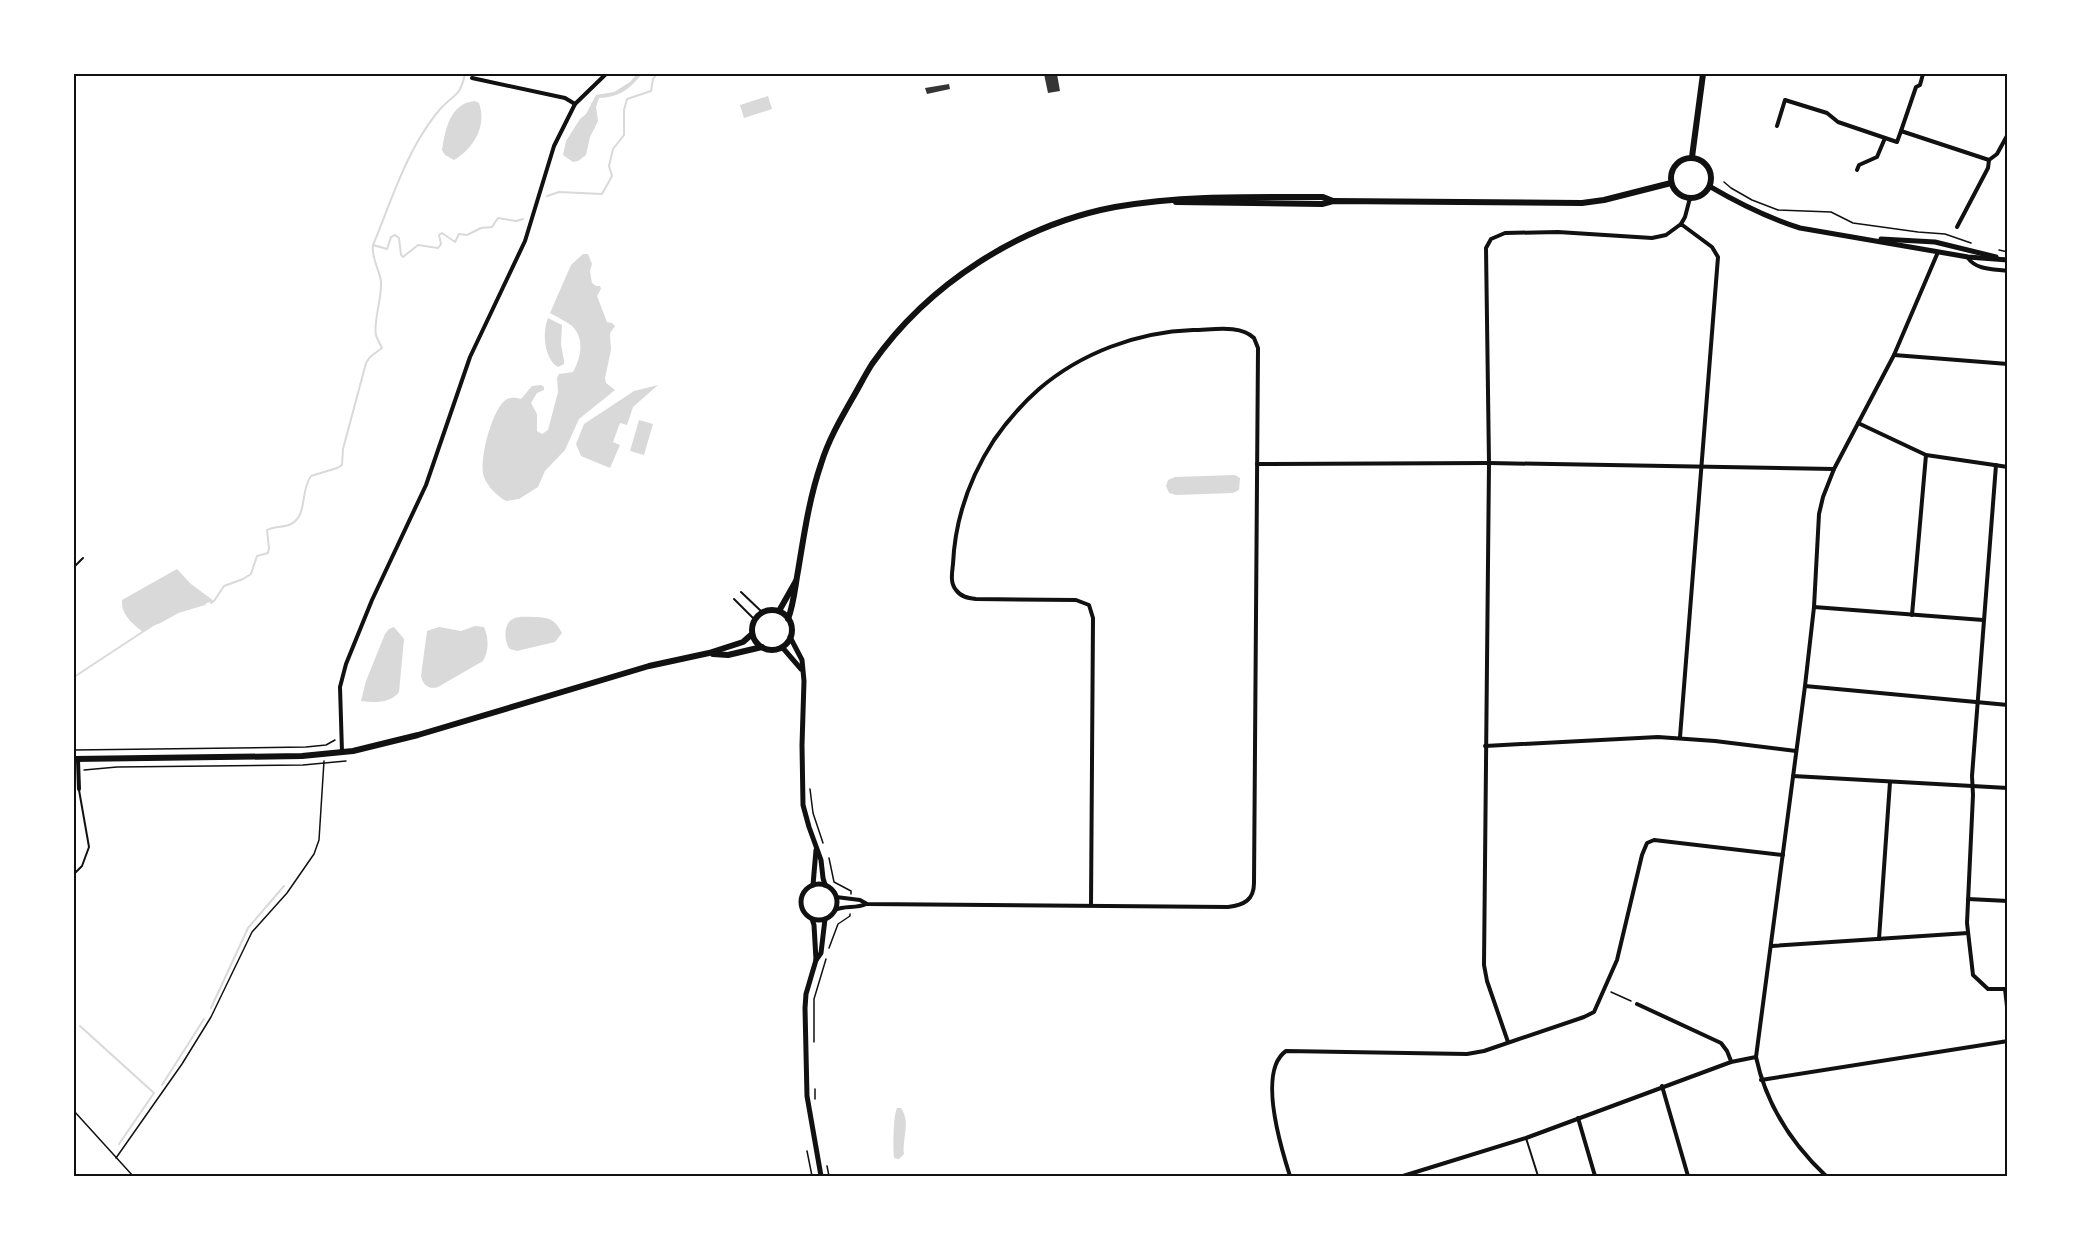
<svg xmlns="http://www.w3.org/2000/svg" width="2081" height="1250" viewBox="0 0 2081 1250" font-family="Overpass,sans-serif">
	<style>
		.water { fill: #d9d9d9 }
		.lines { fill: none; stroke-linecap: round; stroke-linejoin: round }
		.stream { stroke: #d9d9d9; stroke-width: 2 }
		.building { fill: #353535 }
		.path { stroke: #111; stroke-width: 1.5 }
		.service { stroke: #111; stroke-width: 2 }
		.minor { stroke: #111; stroke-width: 4 }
		.tertiary { stroke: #111; stroke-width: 5 }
		.secondary { stroke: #111; stroke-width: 6 }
		.neatline { fill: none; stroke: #111; stroke-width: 2 }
	</style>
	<rect width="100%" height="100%" fill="#fff"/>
	<!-- water -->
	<g class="water">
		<path d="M637 74H642C630 89 618 98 599 98L596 107 598 121 590 137 586 155 578 161 573 162 563 155 566 141 580 119 586 114 596 95 614 92 630 82Z"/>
		<polygon points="768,96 772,109 744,118 740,105"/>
		<path d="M475 101 479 103C487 126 474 148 454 160L445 155 442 150C445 130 450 103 475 101Z"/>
		<path d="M583 254H588L592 264 590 271 592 283 596 286H600L601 289 597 296 607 322 612 323 615 326 610 333 611 350 605 378 606 383 615 390 579 419 565 450 545 471 538 487 519 499 506 501C497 496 488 487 484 477 478 463 492 407 507 399 512 397 516 398 521 399L532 386 541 385 544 387V390L537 393 531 403 537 414V431L542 434 548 430 558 392 557 378 559 374 573 372C581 358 585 338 572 326 566 321 557 317 550 313L571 265Z"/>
		<path d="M548 318 562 325 561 344 564 361V364L558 367C544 358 542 333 548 318Z"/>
		<polygon points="658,385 633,407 627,425 620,423 613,442 620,445 610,468 581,456 576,444 584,424 634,391"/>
		<polygon points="639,420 653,424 644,455 630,451"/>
		<polygon points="1235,475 1240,478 1239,490 1233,493 1176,495 1169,493 1166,486 1168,480 1175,477"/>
		<path d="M177 569 191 584 214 601 182 610 143 632C132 623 121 615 122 600Z"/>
		<path d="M533 617C548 617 555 619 562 633L555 642 517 651 510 649C504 643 503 623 513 619 518 616 527 617 533 617Z"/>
		<path d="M475 626 484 627C489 638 489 651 483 661L438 687C429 690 423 685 421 676L427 631 439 627 461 631Z"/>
		<path d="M394 627 404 639 399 692C391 703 374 703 361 701L366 681 385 634 389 629Z"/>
		<path d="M897 1108H901C911 1122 902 1139 904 1154L899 1159 894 1158C893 1148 893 1116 897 1108Z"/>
	</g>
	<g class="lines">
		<!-- stream -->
		<g class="stream">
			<polyline points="547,196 559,192 602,194 612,176 609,166 613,149 624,135 624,110 627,99 651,91 653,79 657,74"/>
			<polyline points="373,245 387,249 391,237 395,235 399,238 401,255 403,257 418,245 438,248 441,244 439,235 442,233 455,242 459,234 467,235 481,228 492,227 498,218 516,221 523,219"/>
			<path d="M211 603 214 601 224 586 243 579 251 574 257 556 268 553 269 548 267 530C274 526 283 528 291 524 308 515 300 490 311 476L337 468 342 465 343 449 366 363 370 357 382 348C380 344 377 339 376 335 373 323 382 298 381 282 380 269 371 260 373 245 386 214 397 180 413 150 421 135 431 119 442 107 456 93 460 96 465 74"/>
			<polyline points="158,623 178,612 205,604"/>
			<polyline points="74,677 150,627"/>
			<polyline points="211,1008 248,928 284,886"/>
			<polyline points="80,1026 154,1093 119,1144"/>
			<polyline points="162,1085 204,1019"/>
		</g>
	</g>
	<!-- building -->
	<g class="building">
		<polygon points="1044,74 1057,74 1060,91 1048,93"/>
		<polygon points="949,84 950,89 927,94 925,88"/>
	</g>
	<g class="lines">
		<!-- path -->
		<g class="path">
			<polyline points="1724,182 1731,188 1752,200 1778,210 1831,212 1853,223 1918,232 1945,234 1971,243"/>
			<polyline points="1999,250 2008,252"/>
			<polyline points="74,750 306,747 326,745 335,740"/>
			<polyline points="84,770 117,767 303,765 346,761"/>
			<polyline points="810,789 813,813 823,843"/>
			<polyline points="829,858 834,882 851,891 851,894"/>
			<polyline points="829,948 838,924 850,916 850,914"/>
			<polyline points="1611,992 1631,1001"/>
			<polyline points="814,1042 814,999 826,959"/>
			<polyline points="815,1089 815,1099"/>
			<polyline points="74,1111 133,1176"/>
			<polyline points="807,1151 812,1176"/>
			<polyline points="116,1158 182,1064 211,1017 252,932 287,893 314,854 319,840 324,761"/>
			<polyline points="827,1166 829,1176"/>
		</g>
		<!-- service -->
		<g class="service">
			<polyline points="74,567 83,558"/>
			<polyline points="741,592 762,612"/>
			<polyline points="734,599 755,620"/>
			<polyline points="74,874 82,866 89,847 79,790"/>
			<polyline points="1526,1138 1538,1176"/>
		</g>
		<!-- minor -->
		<g class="minor">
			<polyline points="472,78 565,98 575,104"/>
			<polyline points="1777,126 1785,100 1827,113 1838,122 1897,142 1901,131 1989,160"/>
			<polyline points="1901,131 1916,87 1920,85 1923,74"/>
			<polyline points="1857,170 1859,165 1877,157 1885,138"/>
			<polyline points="1681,224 1685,217 1690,198"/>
			<polyline points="1957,227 1988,168 1989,160 1997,154 2008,134"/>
			<path d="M1968 258C1976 270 1994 269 2008 271"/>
			<polyline points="1894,355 2008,364"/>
			<polyline points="1858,423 1926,455 2008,467"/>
			<polyline points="1257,464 1489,463 1834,469"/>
			<polyline points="1996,465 1972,776 1973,795 1967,923 1973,975 1988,989 2008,989"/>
			<polyline points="1814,607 1983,620"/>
			<polyline points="1912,615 1926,455"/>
			<polyline points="1805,686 2008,705"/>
			<polyline points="1485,746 1658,737 1715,741 1796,751"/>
			<polyline points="342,752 340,687 346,664 372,600 426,485 470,357 525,241 554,146 575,104 606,74"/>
			<polyline points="78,760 79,789"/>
			<polyline points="1793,776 2008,788"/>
			<path d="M836 897 860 900 867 904 1228 907C1244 905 1254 900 1254 883L1258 348 1254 338C1240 324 1212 330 1193 330 1137 332 1081 353 1039 389 1022 404 1007 421 994 440 970 477 955 520 953 564 952 573 950 583 956 590 961 597 968 598 976 599L1076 600 1089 605 1093 618 1091 905"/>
			<polyline points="1968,899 2008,901"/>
			<path d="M835 910C845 905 856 909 866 904"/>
			<polyline points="1879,939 1890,782"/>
			<polyline points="1772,946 1968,933"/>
			<polyline points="2005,989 2008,1015"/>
			<polyline points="1637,1004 1721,1043 1727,1051 1731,1061"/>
			<polyline points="1508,1042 1487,981 1484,965 1489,463 1486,248 1491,239 1505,233 1558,232 1652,238 1666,235 1681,224 1712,247 1718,257 1680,737"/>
			<polyline points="1761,1080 2008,1041"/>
			<polyline points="1662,1086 1688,1176"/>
			<polyline points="1578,1118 1595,1176"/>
			<path d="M1290 1176C1281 1148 1257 1071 1286 1051L1467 1054 1484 1051 1584 1017 1594 1012 1617 960 1642 855 1647 843 1654 840 1783 855"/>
			<polyline points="1403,1176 1526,1138 1731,1062 1756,1057"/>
			<path d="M1826 1176C1791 1143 1766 1104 1756 1057L1805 686 1814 607 1819 514 1823 497 1834 469 1894 355 1938 252"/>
		</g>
		<!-- tertiary -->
		<g class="tertiary">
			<path d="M1709 186C1738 203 1768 218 1800 228L1968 257 2008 260"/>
			<polyline points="1881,239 1935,242 1996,257"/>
			<polyline points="790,637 802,660 804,681 802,745 803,805 809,827 821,860 823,878 825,885"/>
			<polyline points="782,647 801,669"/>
			<circle cx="819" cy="902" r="18"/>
			<polyline points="813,885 816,850"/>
			<polyline points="812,919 814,925 816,960"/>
			<polyline points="821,1176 807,1096 805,1008 806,994 816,960 821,953 825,919"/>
		</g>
		<!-- secondary -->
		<g class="secondary">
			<polyline points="1692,157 1703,74"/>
			<circle cx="1691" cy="178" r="20"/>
			<polyline points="1176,202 1322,204 1333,201 1582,203 1604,200 1671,183"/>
			<circle cx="772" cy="630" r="20"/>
			<polyline points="779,611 796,581"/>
			<path d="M788 619C794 603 795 587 798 571 804 535 809 499 821 464 828 441 840 420 852 399 859 387 865 375 872 364 928 284 1020 225 1115 207 1183 195 1253 197 1323 197L1333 201"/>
			<polyline points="713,654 728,655 762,647"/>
			<polyline points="74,759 302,756 353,751 418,735 649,666 709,653 743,642 752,634"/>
		</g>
	</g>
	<!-- border -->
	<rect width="2081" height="1250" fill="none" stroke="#ffffff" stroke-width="150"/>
	<rect x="75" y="75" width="1931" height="1100" class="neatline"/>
</svg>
